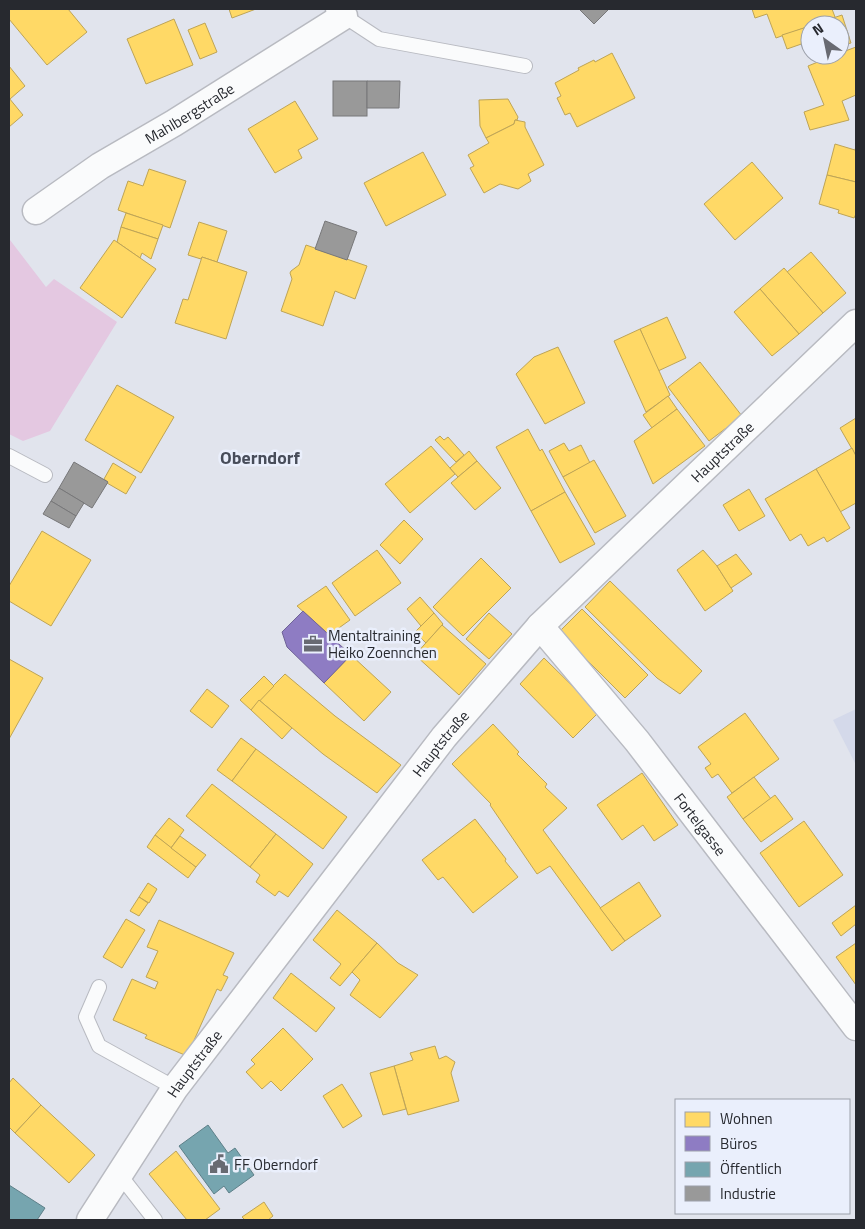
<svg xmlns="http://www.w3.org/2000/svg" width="865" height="1229" viewBox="0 0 865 1229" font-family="'Titillium Web',sans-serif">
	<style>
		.built { fill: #d4d9ea }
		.green { fill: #e4c8e1 }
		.homes { fill: #ffd966; stroke: #bea456 }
		.offices { fill: #8e7cc3; stroke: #6f6397 }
		.public { fill: #76a5af; stroke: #5e8089 }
		.industry { fill: #999; stroke: #777779 }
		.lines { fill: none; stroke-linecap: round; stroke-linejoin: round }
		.lane-casing { stroke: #b8bac1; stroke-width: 16 }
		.street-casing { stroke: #b8bac1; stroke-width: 29 }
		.lane { stroke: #fafbfc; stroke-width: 14 }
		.street { stroke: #fafbfc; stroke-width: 26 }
		.labels { text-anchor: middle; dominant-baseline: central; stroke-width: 5; stroke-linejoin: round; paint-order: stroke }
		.street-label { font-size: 15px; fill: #27292f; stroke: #eaeffc }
		.poi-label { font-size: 15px; fill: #27292f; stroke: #eaeffc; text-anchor: start }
		.quarter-label { font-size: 18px; font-weight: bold; fill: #484d5a; stroke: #eaeffc }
	</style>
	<rect width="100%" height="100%" fill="#e1e4ed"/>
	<!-- built -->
	<polygon class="built" points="856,709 856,765 833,720"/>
	<!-- green -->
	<polygon class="green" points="10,240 46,287 54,279 117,322 50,431 23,441 9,434 9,241"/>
	<!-- homes -->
	<g class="homes">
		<polygon points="9,9 68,9 87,32 47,65 9,19"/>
		<polygon points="229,9 256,9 232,18"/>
		<polygon points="752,9 832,9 835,17 776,38 767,14 755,18"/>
		<polygon points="842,15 851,43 840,46 840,25 812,25"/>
		<polygon points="174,19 193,65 146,84 127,39"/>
		<polygon points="205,23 217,52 200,59 188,30"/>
		<polygon points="810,26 810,41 787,49 782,35"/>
		<polygon points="856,47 856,95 842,101 849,120 810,130 804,112 824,105 808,66 835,55 840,55 840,53"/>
		<polygon points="612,53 635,98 577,127 570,113 565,115 557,98 561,96 555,83 579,70 578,68 594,60 595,62"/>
		<polygon points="9,66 25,86 10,99 9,98"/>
		<polygon points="9,98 23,115 9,127"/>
		<polygon points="508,99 518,117 517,120 515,120 514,124 486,138 480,126 479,100"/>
		<polygon points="295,101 318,139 298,150 302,158 275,173 248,129"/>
		<polygon points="515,120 525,122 525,127 544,165 528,174 531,181 518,189 500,184 484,193 470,168 474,166 468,155 489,143 486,138 514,124"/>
		<polygon points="835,144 855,150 856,146 856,182 827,175"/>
		<polygon points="423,152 446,195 386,226 364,183"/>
		<polygon points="752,162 783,198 735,240 704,204"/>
		<polygon points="149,169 186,181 170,228 118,210 128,181 143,186"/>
		<polygon points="827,175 856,182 856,214 854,218 838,213 839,210 819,204"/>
		<polygon points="126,213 163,225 158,239 121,227"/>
		<polygon points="199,222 227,231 217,262 202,257 201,259 188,255"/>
		<polygon points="121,227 158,239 151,259 142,253 140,258 117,242"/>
		<polygon points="114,240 156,269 122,318 80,288"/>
		<polygon points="306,245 367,266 355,299 335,291 323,326 281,311 292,279 290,273 291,271 299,265"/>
		<polygon points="811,252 846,293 823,313 787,272"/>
		<polygon points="202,257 247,272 226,339 175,323 183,299 188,300"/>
		<polygon points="784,268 823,313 799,334 760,289"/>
		<polygon points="760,289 799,334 772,356 734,312"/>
		<polygon points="667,317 686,358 658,371 640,329"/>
		<polygon points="640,329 670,395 646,412 614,341"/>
		<polygon points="558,347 585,403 545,424 516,374 534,357"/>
		<polygon points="700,362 742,416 709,441 668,387"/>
		<polygon points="117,385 174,417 141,473 85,440"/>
		<polygon points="668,396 677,409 652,428 643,415"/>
		<polygon points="677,409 705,446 653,484 634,441"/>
		<polygon points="856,418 856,456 840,428"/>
		<polygon points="528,429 540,451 542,449 565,492 531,511 496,447"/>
		<polygon points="440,436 444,440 448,437 464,455 456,462 435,440"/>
		<polygon points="564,443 569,451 581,445 590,463 563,477 549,451"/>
		<polygon points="431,446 455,474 410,513 385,484"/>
		<polygon points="852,448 856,456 856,503 840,512 816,469"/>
		<polygon points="469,451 477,461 458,477 450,468"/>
		<polygon points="594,460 626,516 595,533 563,477"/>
		<polygon points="477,461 501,488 475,510 451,483"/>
		<polygon points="113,463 136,477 126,494 107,483 108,482 104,479"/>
		<polygon points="816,469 850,528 827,542 824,537 808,546 801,534 790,541 765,499"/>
		<polygon points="749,489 765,516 739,531 723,505"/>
		<polygon points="565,492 595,544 560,563 531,511"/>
		<polygon points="404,520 423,539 400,564 380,545"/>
		<polygon points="42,531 91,560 51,626 9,601 9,586"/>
		<polygon points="377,550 401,583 355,616 332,583"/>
		<polygon points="703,550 717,566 733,591 705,611 677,570"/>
		<polygon points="736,554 752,574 731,588 717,566"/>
		<polygon points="481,558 511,588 463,636 433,607"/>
		<polygon points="610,581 702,671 680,694 657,678 585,607"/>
		<polygon points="326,586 350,620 329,635 297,606"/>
		<polygon points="420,597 434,613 421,626 407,609"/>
		<polygon points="582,609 648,675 625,698 559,632"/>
		<polygon points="434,613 443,624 426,643 415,632"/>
		<polygon points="489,613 512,634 489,659 466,639"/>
		<polygon points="442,625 486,664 459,695 415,655"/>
		<polygon points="351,655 391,692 364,721 324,683"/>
		<polygon points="544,658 599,712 573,738 520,684"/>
		<polygon points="9,659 43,678 9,739"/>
		<polygon points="285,674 335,716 401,765 377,793 323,754 259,700"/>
		<polygon points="264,676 274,686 251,710 240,700"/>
		<polygon points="207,689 229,706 212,728 190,711"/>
		<polygon points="259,700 292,728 282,739 251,710"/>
		<polygon points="745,713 779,759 732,793 718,774 712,778 705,768 711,764 698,747"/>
		<polygon points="493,724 519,752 517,754 547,784 545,787 567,808 543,830 625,941 612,951 550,866 537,874 490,805 491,804 452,764"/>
		<polygon points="241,738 256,749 232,781 217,770"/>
		<polygon points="256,749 347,817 323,849 232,781"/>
		<polygon points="642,773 678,825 654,841 643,825 622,840 597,805"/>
		<polygon points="754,777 771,799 743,819 727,797"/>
		<polygon points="212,784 276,834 250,867 186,816"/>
		<polygon points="775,795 793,819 761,842 743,819"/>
		<polygon points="169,818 184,830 171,848 155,835"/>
		<polygon points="475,819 506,859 505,861 518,877 473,913 443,877 438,880 422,860"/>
		<polygon points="804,821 843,875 799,907 760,853"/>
		<polygon points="276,834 313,864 288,897 279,891 275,896 256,882 260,875 250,867"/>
		<polygon points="155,835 196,867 188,878 147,847"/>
		<polygon points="180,836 206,855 196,867 171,848"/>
		<polygon points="639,882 661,916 625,941 600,908"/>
		<polygon points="148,883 157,889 149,903 139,897"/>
		<polygon points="139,897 148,903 139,916 130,911"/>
		<polygon points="856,905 856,924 841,936 832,923"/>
		<polygon points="337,910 377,943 340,986 330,978 341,964 313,940"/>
		<polygon points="126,919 145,930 122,968 103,957"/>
		<polygon points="159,920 234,953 223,975 228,977 221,991 217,989 187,1056 145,1038 147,1035 113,1020 132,979 155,989 158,982 146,977 158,951 147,947"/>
		<polygon points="377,943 398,963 418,975 380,1018 350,995 360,980 352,972"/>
		<polygon points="856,943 856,985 836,957"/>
		<polygon points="291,973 335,1008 316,1032 273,998"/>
		<polygon points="283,1028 313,1059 281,1091 271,1081 262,1089 246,1072 255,1064 251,1060"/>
		<polygon points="435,1046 439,1059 446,1056 455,1062 451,1073 459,1101 408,1115 394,1066 413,1060 410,1053"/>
		<polygon points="394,1066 406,1109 383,1115 370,1073"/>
		<polygon points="13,1078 41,1105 15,1133 9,1127 9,1083"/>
		<polygon points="342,1084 362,1116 343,1128 323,1096"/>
		<polygon points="41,1105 95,1155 69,1183 15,1133"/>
		<polygon points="176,1151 220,1209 205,1220 187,1220 149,1174"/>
		<polygon points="264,1202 273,1216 268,1220 245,1220 242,1217"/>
	</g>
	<!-- offices -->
	<polygon class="offices" points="303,611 351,655 324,683 287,647 282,632"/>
	<!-- public -->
	<g class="public">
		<polygon points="208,1125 228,1153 235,1148 254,1175 229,1193 224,1186 214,1194 179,1146"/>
		<polygon points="9,1185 45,1208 37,1220 9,1220"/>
	</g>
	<!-- industry -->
	<g class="industry">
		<polygon points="579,9 609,9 594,24"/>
		<rect x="333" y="81" width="34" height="35"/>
		<polygon points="367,81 400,81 399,108 367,108"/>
		<polygon points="325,221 357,232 347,260 315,249"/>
		<polygon points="74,462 108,482 92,508 59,488"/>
		<polygon points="59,488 84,503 76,516 51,501"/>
		<polygon points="51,501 76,516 69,528 43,514"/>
	</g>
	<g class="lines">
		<!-- lane casing -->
		<g class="lane-casing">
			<g id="lane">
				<polyline points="344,16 379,39 525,66"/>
				<polyline points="9,456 45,475"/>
				<polyline points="99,987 86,1017 99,1046 175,1088"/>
				<polyline points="119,1174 155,1220"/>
			</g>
		</g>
		<!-- street casing -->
		<g class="street-casing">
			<g id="street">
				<path id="s1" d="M36 211 100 166 174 123 344 16 339 9"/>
				<path id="s2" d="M540 626 637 741 856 1027"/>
				<path id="s3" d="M90 1220 175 1088 444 737 540 626 856 323"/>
			</g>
		</g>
		<!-- lane -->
		<use href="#lane" class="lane"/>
		<!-- street -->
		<use href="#street" class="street"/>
	</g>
	<!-- icons -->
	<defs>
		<g id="office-bare" transform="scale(1.5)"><path d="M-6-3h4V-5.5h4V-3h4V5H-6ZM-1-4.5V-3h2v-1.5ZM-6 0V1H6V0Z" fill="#686a72" stroke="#eaeffc" stroke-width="2.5" paint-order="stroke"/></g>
		<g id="civic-bare" transform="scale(1.5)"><path d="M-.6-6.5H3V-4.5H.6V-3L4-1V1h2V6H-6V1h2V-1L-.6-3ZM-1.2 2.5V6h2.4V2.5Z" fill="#686a72" stroke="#eaeffc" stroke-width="2.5" paint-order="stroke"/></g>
	</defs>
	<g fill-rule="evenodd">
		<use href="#office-bare" x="313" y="644"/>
		<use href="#civic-bare" x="219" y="1164"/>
	</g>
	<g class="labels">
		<!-- street labels -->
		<g class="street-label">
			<text stroke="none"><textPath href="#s1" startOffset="182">Mahlbergstraße</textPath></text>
			<text stroke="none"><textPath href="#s3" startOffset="998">Hauptstraße</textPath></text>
			<text stroke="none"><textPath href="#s3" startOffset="592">Hauptstraße</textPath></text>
			<text stroke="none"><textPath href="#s2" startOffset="255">Fortelgasse</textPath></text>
			<text stroke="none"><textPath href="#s3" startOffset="188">Hauptstraße</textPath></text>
		</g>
		<!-- poi labels -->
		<g class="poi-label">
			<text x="328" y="635">Mentaltraining<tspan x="328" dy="17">Heiko Zoennchen</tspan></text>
			<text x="234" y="1164">FF Oberndorf</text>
		</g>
		<!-- quarter labels -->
		<g class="quarter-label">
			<text x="260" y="457">Oberndorf</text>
		</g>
	</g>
	<!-- border -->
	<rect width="865" height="1229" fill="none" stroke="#27292f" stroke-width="20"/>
	<!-- legend -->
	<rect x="675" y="1099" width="175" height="115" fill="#eaeffc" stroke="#9ca0aa"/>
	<rect x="685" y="1112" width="25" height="15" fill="#ffd966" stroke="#9ca0aa"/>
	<text x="720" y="1124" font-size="15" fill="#27292f">Wohnen</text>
	<rect x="685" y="1136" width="25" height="15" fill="#8e7cc3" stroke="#9ca0aa"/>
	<text x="720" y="1149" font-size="15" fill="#27292f">Büros</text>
	<rect x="685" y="1162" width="25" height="15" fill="#76a5af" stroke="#9ca0aa"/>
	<text x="720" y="1174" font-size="15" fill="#27292f">Öffentlich</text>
	<rect x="685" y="1186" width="25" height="15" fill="#999999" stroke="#9ca0aa"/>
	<text x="720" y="1199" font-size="15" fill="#27292f">Industrie</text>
	<!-- north arrow -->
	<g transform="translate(825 40) rotate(327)"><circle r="24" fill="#eaeffc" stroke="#9ca0aa"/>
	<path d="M0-4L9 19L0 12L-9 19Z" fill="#686a72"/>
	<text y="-8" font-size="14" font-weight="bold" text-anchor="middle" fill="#27292f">N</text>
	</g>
</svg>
